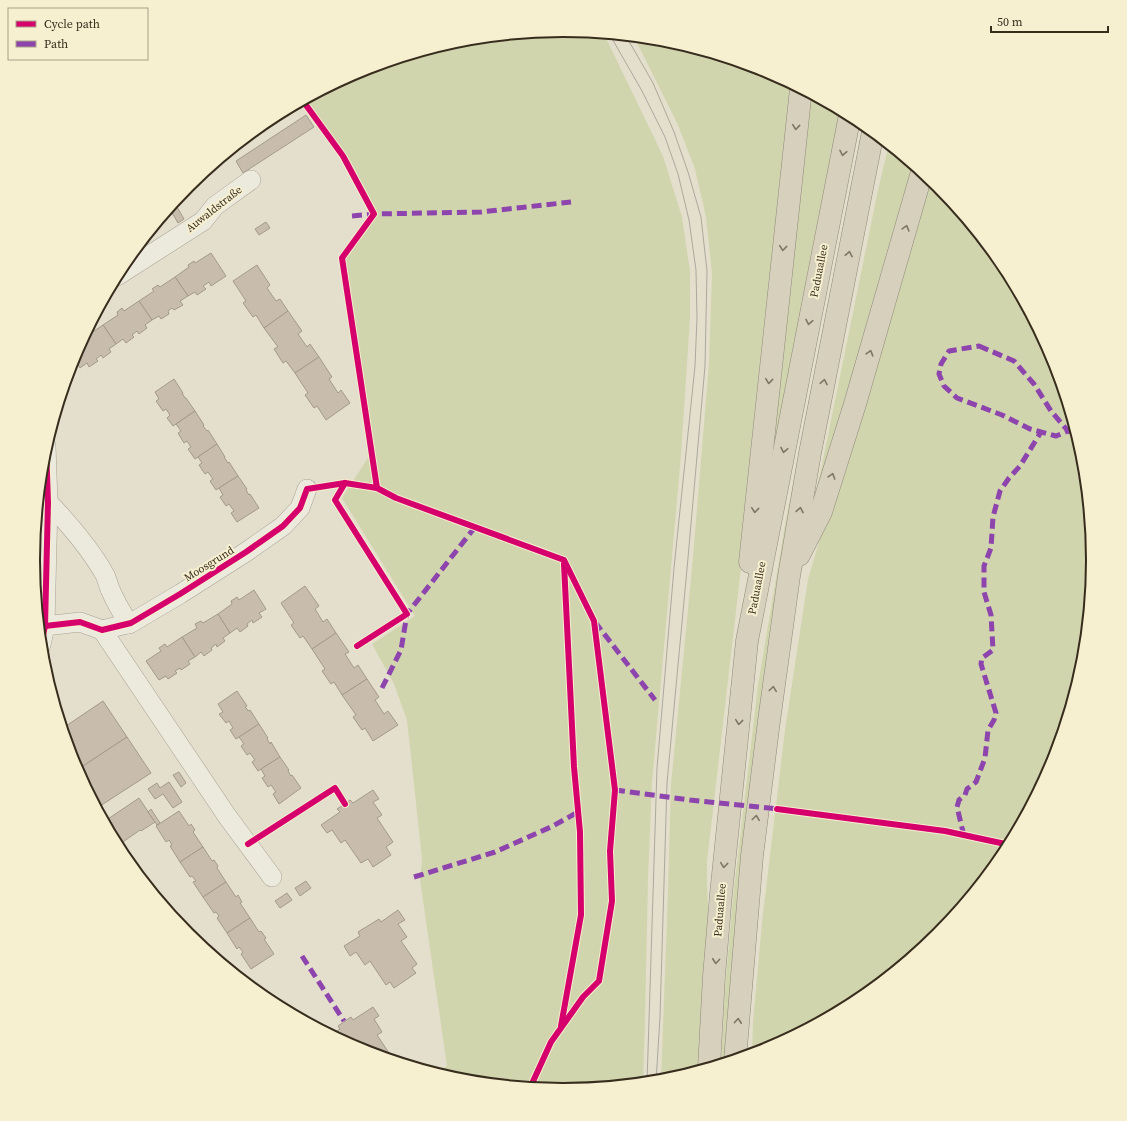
<svg xmlns="http://www.w3.org/2000/svg" width="1127" height="1121" viewBox="0 0 1127 1121" font-family="'Source Serif 4',serif">
	<style>
		.green { fill: #d1d5ae }
		.building { fill: #c8bdad; stroke: #a49a8b }
		.lines { fill: none; stroke-linecap: round; stroke-linejoin: round }
		.minor-casing { stroke: #a9a395; stroke-width: 20 }
		.highway-casing { stroke: #8f897c; stroke-width: 23 }
		.minor { stroke: #ece9dd; stroke-width: 19 }
		.highway { stroke: #d7d0bc; stroke-width: 22 }
		.tram { stroke: #aba89e; stroke-width: 1 }
		.quiet { stroke: #8e44ad; stroke-width: 5; stroke-dasharray: 10 5; stroke-linecap: butt }
		.cycleway-casing { stroke: #f6efd0; stroke-width: 8 }
		.cycleway { stroke: #d6006c; stroke-width: 6 }
		.oneway { stroke: #807665 }
		.labels { text-anchor: middle; dominant-baseline: central; stroke-width: 4; stroke-linejoin: round; paint-order: stroke }
		.street-label { font-size: 11px; fill: #382c1d; stroke: #f6efd0 }
		.rim { fill: none; stroke: #382c1d; stroke-width: 2 }
	</style>
	<rect width="100%" height="100%" fill="#e4dfcc"/>
	<!-- green -->
	<g class="green">
		<polygon points="564,30 604,34 663,156 682,217 690,271 690,318 681,455 652,783 648,878 645,1020 643,1083 563,1091 460,1081 435,1073 447,1066 420,880 422,859 407,720 394,684 372,644 415,616 342,498 373,450 344,258 376,213 343,155 304,101 361,70 460,40"/>
		<polygon points="634,37 667,40 767,70 793,84 740,577 707,862 707,882 709,930 699,1071 667,1081 661,1081 668,891 671,784 692,568 702,448 709,363 712,274 706,217 695,169 678,125"/>
		<polygon points="808,93 843,111 773,452 767,453"/>
		<polygon points="863,124 870,129 823,356 727,1063 721,1064 725,989 733,898 758,685 786,519"/>
		<polygon points="889,144 915,166 864,341 817,489 878,190"/>
		<polygon points="928,177 939,186 1005,266 1054,358 1084,457 1094,561 1084,664 1054,764 1004,855 938,936 858,1002 766,1051 752,1055 753,1022 762,922 785,730 808,579"/>
	</g>
	<!-- building -->
	<g class="building">
		<polygon points="306,115 314,127 243,173 236,161"/>
		<polygon points="177,207 184,219 178,223 171,211"/>
		<polygon points="266,222 270,228 259,235 255,229"/>
		<polygon points="211,253 226,276 211,286 209,282 203,286 206,289 197,295 195,292 188,296 175,277 189,267 188,265 194,261 195,263"/>
		<polygon points="257,265 270,285 267,288 276,301 280,299 288,311 264,328 256,315 253,317 243,303 246,301 233,281"/>
		<polygon points="175,277 188,296 180,301 183,305 174,310 172,308 168,311 169,314 161,319 159,316 152,320 139,301 154,291 152,289 158,285 160,287"/>
		<polygon points="139,301 152,320 145,325 147,328 139,334 137,331 132,335 134,337 126,343 123,339 116,344 103,325 118,315 117,312 122,308 124,311"/>
		<polygon points="288,311 302,331 298,334 307,347 310,344 319,357 295,373 286,361 283,363 274,349 278,347 264,328"/>
		<polygon points="103,325 116,344 109,349 111,352 103,358 101,355 96,359 98,361 89,367 87,363 80,368 73,357 87,332 88,335"/>
		<polygon points="319,357 332,377 329,379 338,393 341,390 350,403 326,420 317,406 314,408 305,395 308,393 295,373"/>
		<polygon points="174,379 183,393 182,393 185,398 186,398 195,411 173,426 167,418 170,415 166,409 163,411 156,401 159,399 155,392"/>
		<polygon points="195,411 204,425 203,426 207,431 208,430 217,444 195,459 188,449 191,447 187,441 184,443 178,433 181,431 176,424"/>
		<polygon points="217,444 225,457 224,457 228,463 229,462 238,476 216,490 210,481 213,479 208,472 205,474 199,465 202,463 198,457"/>
		<polygon points="238,476 247,489 246,490 249,495 250,494 259,508 237,522 231,513 234,511 229,504 226,506 220,497 223,495 219,488"/>
		<polygon points="305,586 319,606 315,609 323,622 327,619 336,633 312,649 303,636 300,638 291,625 294,623 281,603"/>
		<polygon points="254,590 266,609 259,613 262,617 253,623 252,620 247,624 248,626 240,632 237,628 230,633 218,614 232,604 231,601 237,597 239,600"/>
		<polygon points="218,614 230,633 223,638 225,641 217,647 216,644 211,648 212,650 204,656 201,652 195,657 182,637 197,628 195,624 201,621 203,623"/>
		<polygon points="336,633 349,652 345,654 354,668 358,665 367,679 342,695 334,682 331,684 322,671 325,669 312,649"/>
		<polygon points="182,637 195,657 188,661 190,664 181,670 180,668 175,671 177,673 168,679 166,676 159,680 146,661 161,651 159,648 165,644 167,647"/>
		<polygon points="367,679 379,697 375,700 384,714 388,711 398,725 373,741 365,728 362,730 353,717 356,715 342,695"/>
		<polygon points="237,691 247,706 245,707 247,709 248,711 250,710 259,724 236,739 230,730 233,728 229,721 226,723 219,714 223,712 218,704"/>
		<polygon points="103,701 127,737 77,770 73,763 63,728"/>
		<polygon points="259,724 268,738 267,739 270,744 271,742 280,757 258,771 252,762 255,760 250,753 247,755 241,746 244,744 239,737"/>
		<polygon points="127,737 151,773 97,808 77,770"/>
		<polygon points="280,757 289,770 288,771 291,776 292,775 301,788 279,804 273,794 276,792 271,785 268,787 262,778 265,776 261,769"/>
		<polygon points="179,772 186,783 181,787 173,775"/>
		<polygon points="169,782 182,802 173,808 163,794 155,799 148,789 157,783 160,788"/>
		<polygon points="373,790 379,799 373,802 382,815 377,818 393,842 386,847 391,855 373,867 368,859 361,863 345,840 341,843 332,830 327,833 321,825 340,812 337,809 345,804 350,800 353,803"/>
		<polygon points="139,798 155,822 141,831 140,830 120,844 105,821"/>
		<polygon points="151,809 160,823 157,825 148,812"/>
		<polygon points="179,811 189,826 191,824 195,830 193,832 203,847 180,862 170,846 172,845 169,840 166,842 156,826"/>
		<polygon points="104,821 105,821 120,844 117,845"/>
		<polygon points="203,847 212,861 214,860 218,866 217,868 226,882 203,897 193,882 196,881 192,876 190,877 180,862"/>
		<polygon points="306,881 311,888 300,896 295,888"/>
		<polygon points="226,882 236,897 238,895 242,902 240,903 250,918 227,933 217,918 219,916 216,912 214,913 203,897"/>
		<polygon points="287,893 292,900 280,908 275,901"/>
		<polygon points="398,910 405,920 398,924 407,937 401,941 417,964 412,968 416,973 394,988 390,982 386,985 370,961 365,965 356,952 350,956 344,946 360,936 358,932 379,919 381,922"/>
		<polygon points="250,918 259,932 261,931 266,938 264,939 274,954 251,969 241,954 243,952 239,947 237,949 227,933"/>
		<polygon points="373,1007 379,1016 374,1019 382,1032 377,1035 393,1059 392,1060 360,1051 331,1035 340,1029 338,1026 351,1017 353,1020"/>
	</g>
	<g class="lines">
		<!-- minor casing -->
		<g class="minor-casing">
			<g id="minor">
				<polyline points="117,276 203,221 215,206 251,180"/>
				<path d="M48 502C69 524 90 548 105 575 107 579 108 584 110 589 115 601 122 613 129 624"/>
				<polyline points="45,626 80,622 102,630"/>
				<polyline points="102,630 227,816 272,877"/>
				<polyline points="102,630 131,623 180,594 246,552 283,526 300,508 307,489"/>
				<polyline points="41,645 45,626 48,502 46,446"/>
			</g>
		</g>
		<!-- highway casing -->
		<g class="highway-casing">
			<g id="highway">
				<polyline points="799,555 821,512 855,404 922,172"/>
				<polyline points="750,562 801,89"/>
				<polyline points="735,1060 752,856 769,721 789,576 810,453 873,132"/>
				<polyline points="709,1068 714,976 721,894 747,641 850,115"/>
			</g>
		</g>
		<!-- minor -->
		<use href="#minor" class="minor"/>
		<!-- highway -->
		<use href="#highway" class="highway"/>
		<!-- tram -->
		<g class="tram">
			<polyline points="610,35 642,91 665,137 678,174 689,220 696,270 697,318 695,366 674,568 657,768 647,1083"/>
			<polyline points="626,36 653,83 674,132 688,172 701,217 707,271 705,366 687,569 667,783 660,1017 656,1082"/>
		</g>
		<!-- quiet -->
		<g class="quiet">
			<polyline points="352,216 374,214 481,212 571,202"/>
			<polygon points="979,346 1014,361 1034,384 1051,411 1068,431 1056,436 1030,429 1002,415 957,398 944,386 939,374 941,364 949,351"/>
			<polyline points="1068,431 1077,433"/>
			<polyline points="595,622 655,700"/>
			<polyline points="382,688 401,650 407,614 475,527"/>
			<polyline points="615,790 690,800 779,809"/>
			<polyline points="964,836 957,807 959,800 965,795 967,789 976,782 985,758 988,730 994,720 996,713 981,664 982,658 993,650 991,615 984,592 984,566 991,548 993,517 1000,491 1009,478 1020,466 1041,432"/>
			<polyline points="414,877 495,852 553,826 578,812"/>
			<polyline points="302,956 344,1021"/>
		</g>
		<!-- cycleway casing -->
		<g class="cycleway-casing">
			<g id="cycleway">
				<polyline points="303,101 343,156 374,214 342,258 377,488"/>
				<polyline points="345,483 335,500 407,614 357,646"/>
				<polyline points="40,628 45,626 80,622 102,630 131,623 180,594 246,552 283,526 300,508 307,489 345,483 377,488 396,498 564,560 594,621 615,790 610,851 612,901 599,981 583,997 551,1042 530,1088"/>
				<polyline points="41,645 45,626 48,502 46,446"/>
				<polyline points="777,809 945,831 1010,845"/>
				<polyline points="248,844 335,788 345,804"/>
				<polyline points="561,1026 581,915 580,832 574,767 564,564"/>
			</g>
		</g>
		<!-- cycleway -->
		<use href="#cycleway" class="cycleway"/>
	</g>
	<!-- one-way arrows -->
	<defs><path id="oneway-chevron" d="M-2-3.5L2.5 0L-2 3.5" fill="none" stroke-width="1.6" stroke-linecap="round" stroke-linejoin="round"/></defs>
	<g class="oneway">
		<use href="#oneway-chevron" transform="translate(796 127) rotate(96)"/>
		<use href="#oneway-chevron" transform="translate(843 153) rotate(101)"/>
		<use href="#oneway-chevron" transform="translate(906 228) rotate(-74)"/>
		<use href="#oneway-chevron" transform="translate(783 248) rotate(96)"/>
		<use href="#oneway-chevron" transform="translate(849 254) rotate(-79)"/>
		<use href="#oneway-chevron" transform="translate(809 322) rotate(101)"/>
		<use href="#oneway-chevron" transform="translate(870 353) rotate(-74)"/>
		<use href="#oneway-chevron" transform="translate(769 381) rotate(96)"/>
		<use href="#oneway-chevron" transform="translate(824 382) rotate(-79)"/>
		<use href="#oneway-chevron" transform="translate(784 450) rotate(101)"/>
		<use href="#oneway-chevron" transform="translate(832 476) rotate(-72)"/>
		<use href="#oneway-chevron" transform="translate(755 510) rotate(96)"/>
		<use href="#oneway-chevron" transform="translate(800 510) rotate(-80)"/>
		<use href="#oneway-chevron" transform="translate(773 689) rotate(-82)"/>
		<use href="#oneway-chevron" transform="translate(739 722) rotate(96)"/>
		<use href="#oneway-chevron" transform="translate(756 818) rotate(-83)"/>
		<use href="#oneway-chevron" transform="translate(724 865) rotate(96)"/>
		<use href="#oneway-chevron" transform="translate(716 961) rotate(95)"/>
		<use href="#oneway-chevron" transform="translate(738 1021) rotate(-85)"/>
	</g>
	<g class="labels">
		<!-- street labels -->
		<g class="street-label">
			<text transform="translate(214 209) rotate(-38)">Auwaldstraße</text>
			<text transform="translate(819 271) rotate(-79)">Paduaallee</text>
			<text transform="translate(209 564) rotate(-32)">Moosgrund</text>
			<text transform="translate(757 588) rotate(-79)">Paduaallee</text>
			<text transform="translate(720 910) rotate(-85)">Paduaallee</text>
		</g>
	</g>
	<!-- crop -->
	<path d="M0 0H1127V1121H0ZM40 560a523 523 0 1 1 1046 0a523 523 0 1 1-1046 0Z" fill="#f6efd0" fill-rule="evenodd"/>
	<path class="rim" d="M40 560a523 523 0 1 1 1046 0a523 523 0 1 1-1046 0Z"/>
	<!-- legend -->
	<rect x="8" y="8" width="140" height="52" fill="#f6efd0" stroke="#aaa188"/>
	<rect x="16" y="21" width="20" height="6" fill="#d6006c" stroke="#aaa188"/>
	<text x="44" y="28" font-size="12" fill="#382c1d">Cycle path</text>
	<rect x="16" y="41" width="20" height="6" fill="#8e44ad" stroke="#aaa188"/>
	<text x="44" y="48" font-size="12" fill="#382c1d">Path</text>
	<!-- scale -->
	<path d="M991 26v6h117v-6" fill="none" stroke="#382c1d" stroke-width="2"/>
	<text x="997" y="26" font-size="12" fill="#382c1d" stroke="#f6efd0" stroke-width="3" paint-order="stroke">50 m</text>
</svg>
